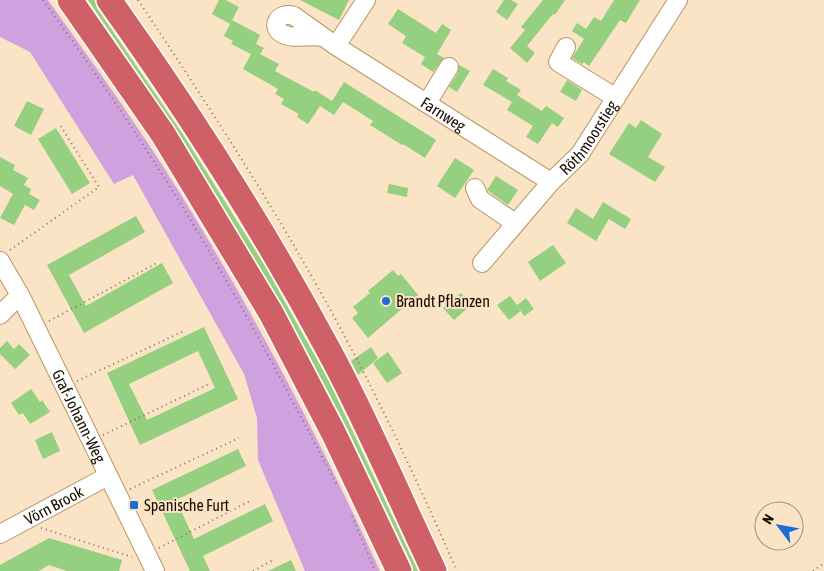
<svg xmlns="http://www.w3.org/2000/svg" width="824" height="571" viewBox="0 0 824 571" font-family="'Asap Condensed',sans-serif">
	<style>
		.green { fill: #cfa1de }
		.building { fill: #94d07f; fill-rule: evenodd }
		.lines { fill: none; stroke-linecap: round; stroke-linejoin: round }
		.minor-casing { stroke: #b89662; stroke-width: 20 }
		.highway-casing { stroke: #fff; stroke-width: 28 }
		.path { stroke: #85755f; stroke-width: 2; stroke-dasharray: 1 4; stroke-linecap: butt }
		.minor { stroke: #fff; stroke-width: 18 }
		.highway { stroke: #cf6067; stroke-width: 25 }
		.poi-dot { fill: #1c6cd6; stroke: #fae4c5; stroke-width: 2 }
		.labels { text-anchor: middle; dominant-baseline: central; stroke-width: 4; stroke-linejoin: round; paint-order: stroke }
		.street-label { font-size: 16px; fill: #180c00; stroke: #fae4c5 }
		.poi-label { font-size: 16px; fill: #180c00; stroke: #fae4c5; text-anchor: start }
	</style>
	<rect width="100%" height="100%" fill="#fae4c5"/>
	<!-- green -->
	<path class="green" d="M0 0H48C88 56 129 113 166 171 247 299 317 433 380 571H305L258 460 257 418 244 374 133 175 114 184 30 52 0 37Z"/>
	<!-- building -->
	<g class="building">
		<polygon points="88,0 95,0 97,8 184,136 265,266 330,383 418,571 413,571 412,565 347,428 283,306 175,127"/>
		<polygon points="219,0 226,0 239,7 230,24 212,14"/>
		<polygon points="300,0 349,0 339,20"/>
		<polygon points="504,0 511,0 518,4 507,20 496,12"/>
		<polygon points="543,0 565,0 555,15 553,14 527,46 535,53 527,63 510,48 525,30 521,27"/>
		<polygon points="614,0 640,0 626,23 620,20 589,66 584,62 582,64 572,58 584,39 572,31 577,23 586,29 594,17 601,21"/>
		<polygon points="398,9 436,33 442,24 451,30 437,54 444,58 433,72 421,64 425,57 402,43 406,36 388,24"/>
		<polygon points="232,20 260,35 256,44 264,48 260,54 279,64 275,71 314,92 315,90 332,101 344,82 436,140 425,158 403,144 402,145 370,125 373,121 343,102 334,115 320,106 308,124 297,117 299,114 281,104 284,99 275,94 278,89 243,69 251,54 231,44 233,41 224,36"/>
		<polygon points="459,65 470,71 457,92 449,87 458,73"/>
		<polygon points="493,69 508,78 506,81 521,90 517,95 542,111 546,106 564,118 558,127 552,123 538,144 526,137 533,126 507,110 512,102 483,85"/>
		<polygon points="567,80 582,90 576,101 560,92"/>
		<polygon points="27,101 44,109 31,135 14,126"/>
		<polygon points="641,120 662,134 648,157 665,167 655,182 609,154 629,123 636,128"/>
		<polygon points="56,128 90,183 72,194 38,139"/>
		<polygon points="0,157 15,165 13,170 28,178 24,185 31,189 29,194 40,200 34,210 25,205 14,225 0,218 13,194 0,186"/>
		<polygon points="455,158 474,170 455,198 437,186"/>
		<polygon points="496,176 518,190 508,205 487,190"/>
		<polygon points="389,184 408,188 407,197 387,193"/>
		<polygon points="603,202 631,219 625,229 609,219 596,241 567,223 576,208 593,219"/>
		<polygon points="136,216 145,232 69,275 86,306 162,263 173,283 84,333 47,265"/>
		<polygon points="553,245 566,263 540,281 528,262"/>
		<polygon points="393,270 398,276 401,274 418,295 368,338 352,318 358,313 353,307 370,293 368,291"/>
		<polygon points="461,293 471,305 454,320 443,308 446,305 443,302 453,294 456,297"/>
		<polygon points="510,296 517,305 526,298 534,309 524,316 518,307 521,311 509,320 497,305"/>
		<path d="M204 327 238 399 140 445 107 373ZM198 351 215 388 147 420 129 384Z"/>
		<polygon points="7,341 14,349 19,344 30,355 15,369 0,354 0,348"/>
		<polygon points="371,347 378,358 358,375 351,361"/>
		<polygon points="388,352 402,373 387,383 373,363"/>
		<polygon points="31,389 40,402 42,400 50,412 30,424 23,413 19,415 11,403"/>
		<polygon points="52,432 60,451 43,459 35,440"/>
		<polygon points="238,449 246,466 176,500 194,539 265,504 273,521 203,556 210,571 190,571 152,490"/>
		<polygon points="49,538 122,560 119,571 67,571 49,565 39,571 0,571 0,565"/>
		<polygon points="291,560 296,571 268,571"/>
	</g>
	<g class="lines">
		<!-- minor casing -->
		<g class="minor-casing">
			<g id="minor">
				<path id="s1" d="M323 37C310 34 293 40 283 34 270 28 277 11 294 16L336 46 551 182"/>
				<polyline points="336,46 366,0"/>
				<polyline points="566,47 558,62 616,98"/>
				<polyline points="427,103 449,67"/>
				<polyline points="475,188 480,199 515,223"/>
				<path id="s2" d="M0 261 20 295 155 571"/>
				<path id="s3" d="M482 263 551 182 580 154 678 0"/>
				<polyline points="0,315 20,295"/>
				<path id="s4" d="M0 534 108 476"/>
			</g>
		</g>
		<!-- highway casing -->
		<g class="highway-casing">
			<g id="highway">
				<polyline points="70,0 163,134 271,313 334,434 399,571"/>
				<path d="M109 0C189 112 263 228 328 349 367 421 399 497 434 571"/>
			</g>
		</g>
		<!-- path -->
		<g class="path">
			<path d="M43 0C101 80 156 161 206 246 253 324 294 405 337 485"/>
			<path d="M138 0C208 105 277 211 337 322 381 403 420 487 457 571"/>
			<polyline points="10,250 99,187 60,125"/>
			<polyline points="49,321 157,263"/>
			<polyline points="77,381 184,331"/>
			<polyline points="103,435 209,384"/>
			<polyline points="130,489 239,438"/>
			<polyline points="352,516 375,571"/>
			<polyline points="41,528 132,557"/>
			<polyline points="159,548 252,500"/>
			<polyline points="253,571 275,559"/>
			<polyline points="813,571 824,563"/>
		</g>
		<!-- minor -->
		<use href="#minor" class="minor"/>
		<!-- highway -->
		<use href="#highway" class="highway"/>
	</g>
	<!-- markers -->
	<g class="poi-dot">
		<circle cx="386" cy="301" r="5"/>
		<rect x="129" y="500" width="10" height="10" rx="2.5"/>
	</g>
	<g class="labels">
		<!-- street labels -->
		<g class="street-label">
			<text stroke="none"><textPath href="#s1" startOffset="254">Farnweg</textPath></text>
			<text stroke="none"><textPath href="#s3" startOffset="165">Röthmoorstieg</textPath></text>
			<text stroke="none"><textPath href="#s2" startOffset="174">Graf-Johann-Weg</textPath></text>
			<text stroke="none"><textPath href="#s4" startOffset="61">Vörn Brook</textPath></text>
		</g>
		<!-- poi labels -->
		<g class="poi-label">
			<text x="396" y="301">Brandt Pflanzen</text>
			<text x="144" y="505">Spanische Furt</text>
		</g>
	</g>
	<!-- north arrow -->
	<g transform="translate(779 526) rotate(302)"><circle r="24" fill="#fae4c5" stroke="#a08e76"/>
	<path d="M0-4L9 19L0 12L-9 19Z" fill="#1c6cd6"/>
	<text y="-8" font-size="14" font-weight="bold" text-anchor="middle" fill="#180c00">N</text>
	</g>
</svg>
